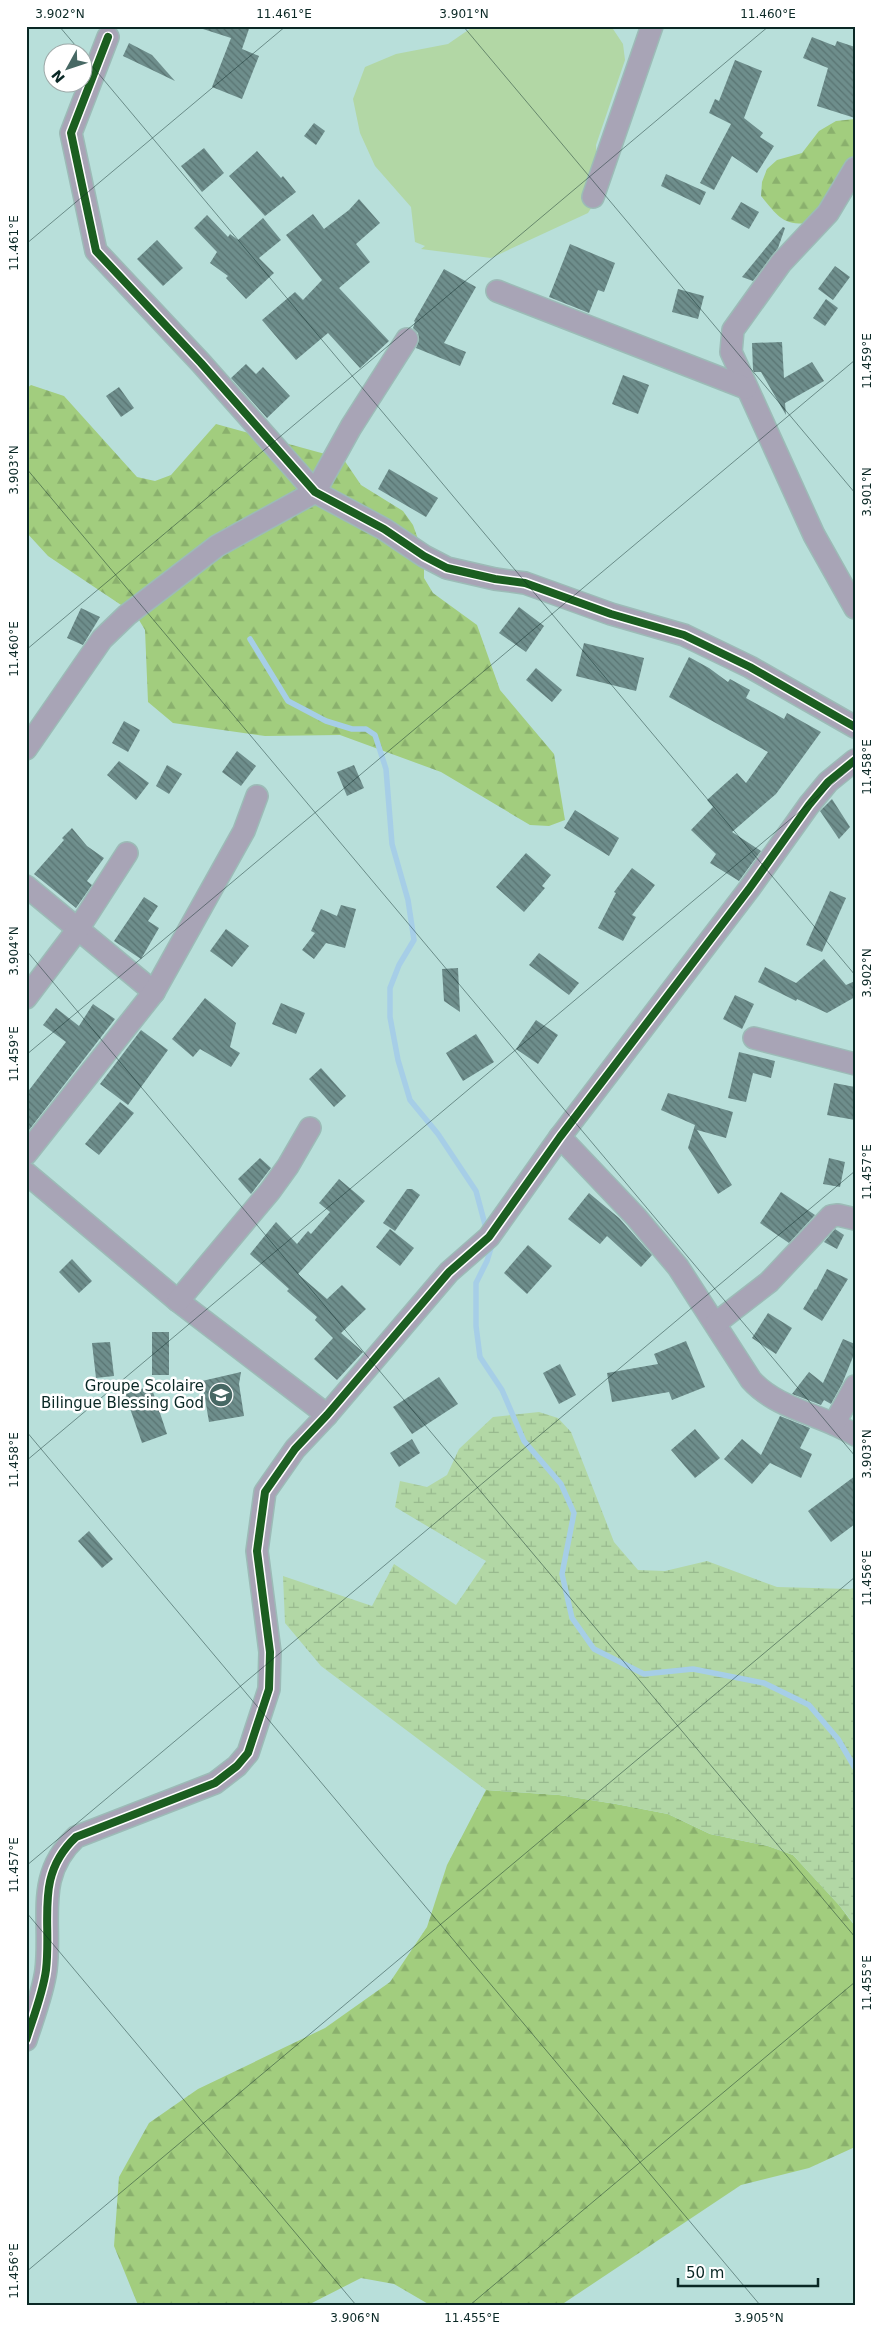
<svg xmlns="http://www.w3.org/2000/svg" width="881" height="2331" viewBox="0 0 881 2331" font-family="'DejaVu Sans',sans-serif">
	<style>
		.grass { fill: #b2d7a5 }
		.forest { fill: url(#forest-firs) }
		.wetland { fill: url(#wetland-marsh) }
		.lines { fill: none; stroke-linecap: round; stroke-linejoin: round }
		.stream { stroke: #a6cee7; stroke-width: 5.5 }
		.building { fill: url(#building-back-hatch) }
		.minor-casing { stroke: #9cbbb7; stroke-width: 24 }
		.minor { stroke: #a8a4b6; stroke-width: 21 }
		.cycleway-casing { stroke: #fff; stroke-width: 11 }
		.cycleway { stroke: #1b5e20; stroke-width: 8 }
		.ticks { fill: none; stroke: #0a2825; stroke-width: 1; stroke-opacity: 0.45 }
		.labels { text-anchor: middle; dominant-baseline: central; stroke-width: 5; stroke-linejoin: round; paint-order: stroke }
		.poi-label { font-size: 15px; fill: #0a2825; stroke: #fff; text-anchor: end }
		.neatline { fill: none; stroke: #0a2825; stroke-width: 2 }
		.ticks-label { font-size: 12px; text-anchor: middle; fill: #0a2825 }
	</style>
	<defs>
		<pattern id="forest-firs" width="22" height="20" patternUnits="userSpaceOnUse" patternTransform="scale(1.25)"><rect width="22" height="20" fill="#a2cd7e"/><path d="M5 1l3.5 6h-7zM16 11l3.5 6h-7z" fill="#8ab06d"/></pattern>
		<pattern id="wetland-marsh" width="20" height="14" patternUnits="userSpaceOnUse" patternTransform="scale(1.25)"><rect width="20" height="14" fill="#b2d7a5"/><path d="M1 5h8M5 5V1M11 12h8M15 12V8" fill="none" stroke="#98b98e"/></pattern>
		<pattern id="building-back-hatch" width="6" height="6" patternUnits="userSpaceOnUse" patternTransform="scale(1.25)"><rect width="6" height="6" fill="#6e8e8c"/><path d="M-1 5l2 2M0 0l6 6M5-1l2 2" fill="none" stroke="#597472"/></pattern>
	</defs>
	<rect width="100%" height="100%" fill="#b8dfda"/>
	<!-- grass -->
	<polygon class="grass" points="474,26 611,26 623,44 625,60 596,145 598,197 588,213 491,258 421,249 425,246 415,242 411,207 375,166 360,133 353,99 365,67 396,54 448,44"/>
	<!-- forest -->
	<g class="forest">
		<path d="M855 119V160L813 223C782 226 779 217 761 196L762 182 767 169 777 160 802 153 819 131 836 121Z"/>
		<polygon points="31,385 64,396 137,477 155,481 171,475 216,424 336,457 342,457 361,485 403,511 413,525 424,556 424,578 433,593 477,625 500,690 554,754 565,820 549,826 530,825 441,772 340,735 265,736 173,723 148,702 145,630 136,615 48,556 26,532 26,389"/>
		<polygon points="486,1790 559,1795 616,1804 668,1814 710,1834 768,1846 793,1855 839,1905 855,1926 855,2147 809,2168 741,2185 561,2305 430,2305 394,2284 361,2278 308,2305 138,2305 114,2246 119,2177 149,2123 198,2089 325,2028 390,1982 427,1927 447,1865"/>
	</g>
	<!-- wetland -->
	<polygon class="wetland" points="539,1412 558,1418 571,1432 614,1542 638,1570 665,1571 707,1561 777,1587 850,1589 855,1588 855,1925 839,1905 793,1855 768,1846 710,1834 668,1814 616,1804 559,1795 486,1790 321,1666 285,1623 283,1576 372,1606 394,1564 456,1605 486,1561 395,1507 400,1481 427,1487 447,1475 459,1449 493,1417"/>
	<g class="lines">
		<!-- stream -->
		<g class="stream">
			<polyline points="250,639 288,701 326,721 352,729 366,729 375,735 386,769 392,844 408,900 414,940 399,965 390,988 390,1017 398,1060 410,1100 438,1134 476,1191 487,1232"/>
			<polyline points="490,1244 491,1248 487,1261 476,1283 476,1326 480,1357 502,1390 524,1441 561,1484 574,1513 562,1574 572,1618 594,1649 644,1674 693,1669 764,1683 809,1705 838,1739 855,1768"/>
		</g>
	</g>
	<!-- building -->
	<g class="building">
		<polygon points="203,26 250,26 242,49 259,56 242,99 212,87 231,38 203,29"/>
		<polygon points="812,37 835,46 837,41 855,47 855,118 817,106 828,68 803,58"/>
		<polygon points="129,43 152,55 175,81 123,56"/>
		<polygon points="735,60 762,71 744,118 763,133 760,137 774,146 757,173 732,156 714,190 700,183 731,124 709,113 715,99 719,101"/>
		<polygon points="314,123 325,131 316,145 304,136"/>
		<polygon points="204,148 224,173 202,192 181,166"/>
		<polygon points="257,151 281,178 283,176 296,192 265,216 229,176"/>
		<polygon points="666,174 706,192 700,205 661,186"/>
		<polygon points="359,199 380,223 356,244 370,262 339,288 389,341 360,368 328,333 296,360 262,320 295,292 303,300 322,280 286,235 313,214 324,229 349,210"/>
		<polygon points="741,202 759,212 749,229 731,219"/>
		<polygon points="207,215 228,237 230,234 238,240 263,218 281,240 259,258 274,273 246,299 226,278 228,276 210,263 217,252 194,228"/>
		<polygon points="783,227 785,228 778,248 753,281 742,277"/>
		<polygon points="157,240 183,268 163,286 137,259"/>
		<polygon points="570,244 615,263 604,292 598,290 589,313 549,297"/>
		<polygon points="835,266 850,277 833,300 818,289"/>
		<polygon points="444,269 476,287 444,343 466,352 460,366 416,348 419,339 418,333 413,328 415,322 414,321"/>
		<polygon points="678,289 704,296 698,319 672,312"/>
		<polygon points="826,299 838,308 825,326 813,318"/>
		<polygon points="782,342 784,378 812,362 824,381 785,403 786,415 761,372 754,372 753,370 752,343"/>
		<polygon points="246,364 256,374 263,367 290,396 267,418 231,378"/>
		<polygon points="623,375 649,385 638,414 612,404"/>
		<polygon points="119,387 134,408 121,417 106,396"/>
		<polygon points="389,469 438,498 426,517 378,489"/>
		<polygon points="519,607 544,626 526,652 499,633"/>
		<polygon points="81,608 100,617 83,645 67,638"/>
		<polygon points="584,643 644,658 636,691 576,676"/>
		<polygon points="689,657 709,668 728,682 730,679 750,690 746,698 784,719 787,713 821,732 776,794 732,832 761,851 739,881 710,863 716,854 691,830 713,807 707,800 737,773 746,783 768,752 669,697"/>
		<polygon points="536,668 562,690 552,702 526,680"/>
		<polygon points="124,721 140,730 128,752 112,743"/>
		<polygon points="237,751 256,766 241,786 222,772"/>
		<polygon points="119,761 149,783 136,800 107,775"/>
		<polygon points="167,765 182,774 169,794 156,786"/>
		<polygon points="354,765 364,788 347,796 337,772"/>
		<polygon points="832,799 850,827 839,839 820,811"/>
		<polygon points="575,810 619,838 609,856 564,828"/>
		<polygon points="72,828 87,846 104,858 87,881 92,885 76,908 34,874 64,840 62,838"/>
		<polygon points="526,853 551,875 542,886 545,888 524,912 496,887"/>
		<polygon points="632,868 655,885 632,915 636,917 623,941 598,928 616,893 614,892"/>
		<polygon points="830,891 846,898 822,952 806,945"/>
		<polygon points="144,897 158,906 148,921 159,928 141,959 114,941"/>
		<polygon points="341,905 356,909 345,948 326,943 314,959 302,950 315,933 311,931 321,909 337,916"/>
		<polygon points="226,929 249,946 232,967 210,951"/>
		<polygon points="539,953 579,983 569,995 529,965"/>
		<polygon points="824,959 846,985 855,981 855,997 827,1013 797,999 796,1001 758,982 765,967 796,983"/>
		<polygon points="458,968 460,1012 444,1001 442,969"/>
		<polygon points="735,995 754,1004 742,1029 723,1019"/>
		<polygon points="205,998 236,1023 230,1047 240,1053 231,1067 200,1049 193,1057 172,1039"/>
		<polygon points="281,1003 305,1013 296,1034 272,1024"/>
		<polygon points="93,1004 115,1019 26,1134 26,1094 66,1042 43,1025 56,1008 79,1026"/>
		<polygon points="536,1020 558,1035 538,1064 516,1049"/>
		<polygon points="141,1030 168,1050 128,1105 100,1084"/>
		<polygon points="476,1034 494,1062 463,1081 446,1053"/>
		<polygon points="739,1052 775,1061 771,1078 753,1073 746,1102 728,1098"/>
		<polygon points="321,1068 346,1096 334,1107 309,1079"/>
		<polygon points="834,1083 855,1087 855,1120 827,1115"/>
		<polygon points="668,1093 733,1112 726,1138 697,1130 732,1185 718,1194 688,1148 695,1125 661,1110"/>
		<polygon points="120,1102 134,1113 99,1155 85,1144"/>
		<polygon points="260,1158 271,1168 251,1194 238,1179"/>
		<polygon points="829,1158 845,1162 840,1187 823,1184"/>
		<polygon points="339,1179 365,1201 298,1274 327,1299 342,1285 366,1309 341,1333 363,1352 337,1380 314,1359 333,1338 315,1320 317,1317 287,1291 289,1289 250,1254 276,1222 297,1244 308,1231 311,1234 330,1212 319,1203"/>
		<polygon points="407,1189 412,1189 420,1195 395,1231 383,1223"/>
		<polygon points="781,1192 815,1215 789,1243 760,1223"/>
		<polygon points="589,1193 619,1218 652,1255 641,1267 607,1236 600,1244 568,1219"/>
		<polygon points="390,1229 414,1248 400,1266 376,1247"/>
		<polygon points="835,1229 844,1235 837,1249 824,1242"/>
		<polygon points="528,1245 552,1266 527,1294 504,1273"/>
		<polygon points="72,1259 92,1281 79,1293 59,1272"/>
		<polygon points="827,1269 848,1279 822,1321 803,1309 815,1289 816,1290"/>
		<polygon points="768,1313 792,1328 776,1354 752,1338"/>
		<rect x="152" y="1332" width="17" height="43"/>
		<polygon points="843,1339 855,1344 855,1352 842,1384 831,1404 824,1400 821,1405 792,1394 809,1372 823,1383"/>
		<polygon points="686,1341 705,1387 672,1400 669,1392 612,1402 607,1373 658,1364 654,1354"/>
		<polygon points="110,1342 114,1376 96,1378 92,1343"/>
		<polygon points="560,1364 576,1395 559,1404 543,1373"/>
		<polygon points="241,1372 239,1384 244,1416 209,1422 202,1381"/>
		<polygon points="439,1377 458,1404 412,1434 393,1407"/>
		<polygon points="151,1386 167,1434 142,1443 125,1394"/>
		<polygon points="780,1416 810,1428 800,1448 812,1454 801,1478 770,1463 752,1484 724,1459 742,1439 761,1455"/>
		<polygon points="695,1429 720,1458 695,1478 671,1450"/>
		<polygon points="412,1439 420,1453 399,1467 390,1453"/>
		<polygon points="855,1476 855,1524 831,1542 808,1511"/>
		<polygon points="89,1531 113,1559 102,1568 78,1541"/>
	</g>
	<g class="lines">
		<!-- minor casing -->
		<g class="minor-casing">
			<g id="minor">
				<polyline points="108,37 71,133 96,251 201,363 315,492 384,529 424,556 447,568 495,579 525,583 611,614 684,635 750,667 855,727"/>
				<polyline points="855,168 828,213 781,263 733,330 731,352 814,535 855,608"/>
				<polyline points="593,197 652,26"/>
				<polyline points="497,291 746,388"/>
				<polyline points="26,749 102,639 127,615 217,546 315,492 351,427 407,339"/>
				<polyline points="26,886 154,992"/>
				<polyline points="26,998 78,929 127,853"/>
				<polyline points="754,1038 855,1064"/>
				<path d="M560 1137 636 1217 678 1267 751 1380C778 1410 822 1414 855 1435"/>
				<polyline points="26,1154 154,992 244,831 257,796"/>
				<polyline points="26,1173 178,1301 327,1415"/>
				<polyline points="178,1301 270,1191 288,1166 310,1128"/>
				<polyline points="716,1323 769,1282 831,1216 838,1215 855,1219"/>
				<polyline points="834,1424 855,1386"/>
				<path d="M26 2040C33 2018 43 1993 46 1970 52 1920 34 1876 76 1837L215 1783 237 1766 248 1753 269 1689 270 1652 257 1551 265 1492 295 1449 327 1415 449 1272 489 1237 560 1137 749 889 809 805 828 782 855 760"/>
			</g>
		</g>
		<!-- minor -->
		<use href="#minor" class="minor"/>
		<!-- cycleway casing -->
		<g class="cycleway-casing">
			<g id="cycleway">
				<polyline points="108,37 71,133 96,251 201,363 315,492 384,529 424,556 447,568 495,579 525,583 611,614 684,635 750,667 855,727"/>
				<path d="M26 2040C33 2018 43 1993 46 1970 52 1920 34 1876 76 1837L215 1783 237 1766 248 1753 269 1689 270 1652 257 1551 265 1492 295 1449 327 1415 449 1272 489 1237 560 1137 749 889 809 805 828 782 855 760"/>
			</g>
		</g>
		<!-- cycleway -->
		<use href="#cycleway" class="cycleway"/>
	</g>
	<!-- ticks -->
	<path class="ticks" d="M59 26 81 52M463 26 855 493M82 54 855 975M26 244 286 26M26 468 855 1456M26 650 769 26M26 950 855 1937M26 1055 855 360M26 1431 760 2305M26 1461 855 765M26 1866 855 1171M26 1912 356 2305M26 2272 855 1577M470 2305 855 1982"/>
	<!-- icons -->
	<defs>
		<g id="school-disc" transform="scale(1.25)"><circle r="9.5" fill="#476864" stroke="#fff"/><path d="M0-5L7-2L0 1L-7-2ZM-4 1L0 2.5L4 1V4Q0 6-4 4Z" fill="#fff"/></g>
	</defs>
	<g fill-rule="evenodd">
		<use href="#school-disc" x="221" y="1395"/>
	</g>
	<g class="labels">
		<!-- poi labels -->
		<g class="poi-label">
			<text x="204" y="1386">Groupe Scolaire<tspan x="204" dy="17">Bilingue Blessing God</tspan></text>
		</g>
	</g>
	<!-- border -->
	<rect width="881" height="2331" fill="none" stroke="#ffffff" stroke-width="55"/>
	<!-- north arrow -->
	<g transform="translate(68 68) rotate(230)"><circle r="24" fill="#ffffff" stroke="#9da9a8"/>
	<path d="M0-4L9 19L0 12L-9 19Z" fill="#476864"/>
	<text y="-8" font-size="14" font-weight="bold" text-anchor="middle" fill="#0a2825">N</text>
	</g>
	<!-- scale -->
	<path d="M678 2278v8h140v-8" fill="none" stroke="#0a2825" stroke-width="2.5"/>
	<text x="686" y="2278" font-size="15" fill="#0a2825" stroke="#ffffff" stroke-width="4" paint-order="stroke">50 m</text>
	<rect x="28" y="28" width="826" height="2276" class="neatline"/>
	<g class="ticks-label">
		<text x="60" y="18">3.902°N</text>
		<text x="284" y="18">11.461°E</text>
		<text x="464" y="18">3.901°N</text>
		<text x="768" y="18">11.460°E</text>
		<text transform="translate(14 243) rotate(-90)" y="4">11.461°E</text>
		<text transform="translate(867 361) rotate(-90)" y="4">11.459°E</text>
		<text transform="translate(14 470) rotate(-90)" y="4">3.903°N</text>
		<text transform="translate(867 492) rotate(-90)" y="4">3.901°N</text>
		<text transform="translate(14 649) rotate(-90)" y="4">11.460°E</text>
		<text transform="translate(867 767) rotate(-90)" y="4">11.458°E</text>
		<text transform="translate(14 951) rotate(-90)" y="4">3.904°N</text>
		<text transform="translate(867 973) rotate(-90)" y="4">3.902°N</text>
		<text transform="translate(14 1054) rotate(-90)" y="4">11.459°E</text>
		<text transform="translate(867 1172) rotate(-90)" y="4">11.457°E</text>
		<text transform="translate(867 1454) rotate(-90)" y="4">3.903°N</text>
		<text transform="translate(14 1460) rotate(-90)" y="4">11.458°E</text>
		<text transform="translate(867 1578) rotate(-90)" y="4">11.456°E</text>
		<text transform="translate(14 1865) rotate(-90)" y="4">11.457°E</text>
		<text transform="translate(867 1983) rotate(-90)" y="4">11.455°E</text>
		<text transform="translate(14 2271) rotate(-90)" y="4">11.456°E</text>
		<text x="355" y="2322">3.906°N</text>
		<text x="472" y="2322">11.455°E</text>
		<text x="759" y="2322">3.905°N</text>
	</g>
</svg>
